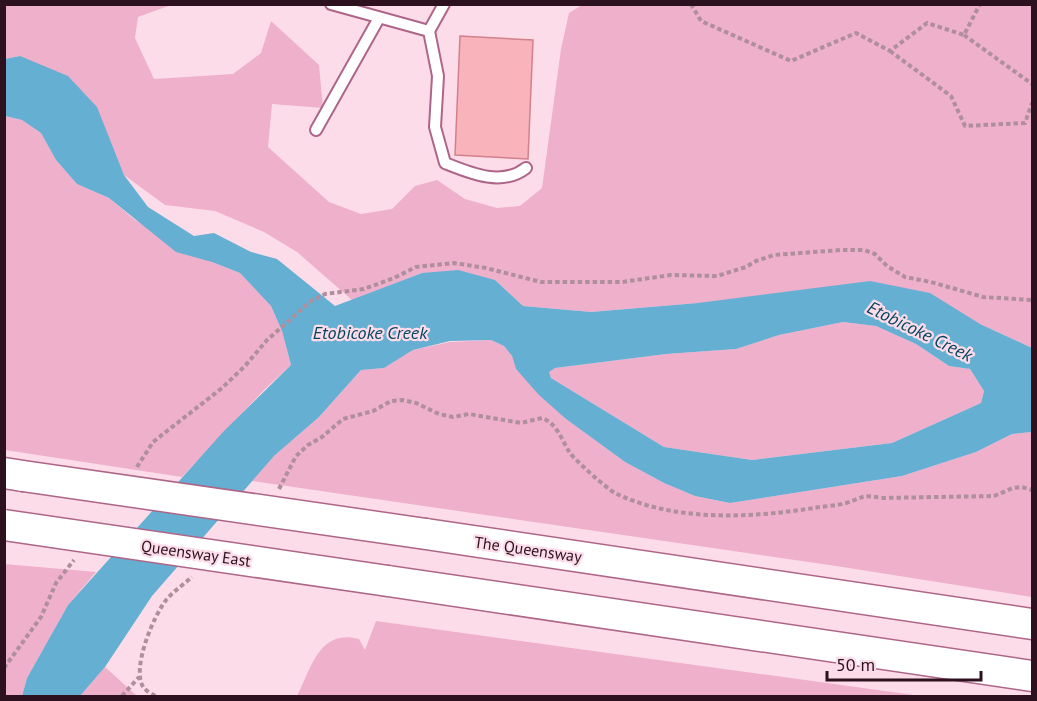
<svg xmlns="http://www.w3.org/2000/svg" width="1037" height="701" viewBox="0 0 1037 701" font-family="'PT Sans',sans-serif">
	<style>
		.green { fill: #efb0cb }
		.water { fill: #65afd3; fill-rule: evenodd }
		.building { fill: #f8b3bb; stroke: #d2818c; stroke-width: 1.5 }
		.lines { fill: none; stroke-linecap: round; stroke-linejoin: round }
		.lane-casing { stroke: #ae6688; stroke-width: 14 }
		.secondary-casing { stroke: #ae6688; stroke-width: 33 }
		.path { stroke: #af8f9c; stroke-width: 4; stroke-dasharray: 4.5 3; stroke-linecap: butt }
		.lane { stroke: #fff; stroke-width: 10 }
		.secondary { stroke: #fff; stroke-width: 30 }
		.secondary-bridge-casing { stroke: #ae6688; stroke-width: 33; stroke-linecap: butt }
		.secondary-bridge { stroke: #fff; stroke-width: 30 }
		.labels { text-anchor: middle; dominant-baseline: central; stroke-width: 4.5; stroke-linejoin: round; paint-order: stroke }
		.street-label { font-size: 16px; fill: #2d111e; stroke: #fddce9 }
		.water-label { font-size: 18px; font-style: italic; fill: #05465f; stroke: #fddce9 }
	</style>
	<rect width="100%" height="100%" fill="#fddce9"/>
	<!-- green -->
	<g class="green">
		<polygon points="5,5 171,5 138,17 135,38 154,79 233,74 261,53 271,21 319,65 323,108 272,104 268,147 329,202 361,214 392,209 415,186 437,180 465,199 497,208 520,206 542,188 561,49 569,13 582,5 1032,5 1032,348 980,324 698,303 591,312 523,306 495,280 422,273 352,300 297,252 264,232 215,211 165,205 124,175 112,146 20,56 5,59"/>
		<polygon points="5,116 22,120 41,133 56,160 77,184 109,198 135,220 212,262 240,273 271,306 282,331 291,365 265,389 182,477 5,450"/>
		<polygon points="843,322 876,326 916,344 949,366 970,369 984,391 981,403 892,443 752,460 664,447 551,378 548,372 555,368 666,354 736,349 779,335"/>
		<polygon points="491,340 504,346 512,356 516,369 566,419 625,462 664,483 695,496 730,503 902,476 976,452 1012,434 1032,432 1032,597 836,566 252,481 274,456 319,417 361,370 384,368 413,350 450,342"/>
		<polygon points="4,564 96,572 68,605 27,678 22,696 5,696"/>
		<path d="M376 621 921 696H297C311 669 319 628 359 639L365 650Z"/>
		<polygon points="105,667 137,696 80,696"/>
	</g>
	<!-- water -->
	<path class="water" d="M20 56 68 76 97 107 124 175 148 207 194 236 214 233 251 252 277 259 335 306 422 273 458 270 495 280 523 306 591 312 698 303 870 281 930 293 980 324 1032 348V432L1012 434 976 452 902 476 730 503 695 496 664 483 625 462 566 419 539 395 516 369 512 356 504 346 491 340 450 341 413 350 384 368 361 370 319 417 274 456 152 596 105 667 80 696H22L27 678 68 605 223 432 291 365 282 331 271 306 240 273 212 262 176 252 109 198 77 184 56 160 41 133 22 120 5 116V59ZM843 322 876 326 916 344 949 366 970 369 984 391 981 403 892 443 752 460 664 447 551 378 549 372 555 368 666 354 736 349 779 335Z"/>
	<!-- building -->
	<polygon class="building" points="460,36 533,40 528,159 455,155"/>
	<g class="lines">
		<!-- lane casing -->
		<g class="lane-casing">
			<g id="lane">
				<path d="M331 4 429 31 438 76 435 127 445 163C470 173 502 187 526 168"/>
				<polyline points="429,31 444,4"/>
				<polyline points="316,130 379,18"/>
			</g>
		</g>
		<!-- secondary casing -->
		<g class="secondary-casing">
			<g id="secondary">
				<polyline points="4,473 23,476"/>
				<polyline points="426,534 1032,624"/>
				<polyline points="388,581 1032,676"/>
			</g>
		</g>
		<!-- path -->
		<g class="path">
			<polyline points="691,4 701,21 791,61 856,33 890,51 927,23 964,35 980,4"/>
			<polyline points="964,35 1032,84"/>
			<polyline points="890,51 951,96 965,126 1025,123 1032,103"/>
			<polyline points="137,467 153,442 222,388 245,366 267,340 311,301 325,294 364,289 394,278 416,267 454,263 486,268 541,282 622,282 671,275 717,276 746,267 756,261 774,255 841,250 864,250 875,254 887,266 905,277 931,282 983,297 1032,300"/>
			<path d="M279 489 296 456 308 445 322 437 343 419 373 411 391 401 403 400 416 403 439 414 453 417 469 414 521 423 542 418C557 423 562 441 570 453 576 461 606 488 615 493 674 522 750 518 814 508 824 506 835 506 846 503 863 498 861 494 881 498L994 496 1013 488 1022 487 1032 490"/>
			<polyline points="4,668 41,617 56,583 74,560"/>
			<polyline points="122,696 139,677"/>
			<path d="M155 696C152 694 146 691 144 688 130 671 154 614 167 599 174 591 184 584 192 577"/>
		</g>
		<!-- lane -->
		<use href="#lane" class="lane"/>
		<!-- secondary -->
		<use href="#secondary" class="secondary"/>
		<!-- secondary-bridge casing -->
		<g class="secondary-bridge-casing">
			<g id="secondary-bridge">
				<polyline points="23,476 426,534"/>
				<polyline points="4,525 388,581"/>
			</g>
		</g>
		<!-- secondary-bridge -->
		<use href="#secondary-bridge" class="secondary-bridge"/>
	</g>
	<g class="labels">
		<!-- street labels -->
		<g class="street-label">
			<text transform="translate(528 549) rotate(8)">The Queensway</text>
			<text transform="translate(196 553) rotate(8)">Queensway East</text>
		</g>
		<!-- water labels -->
		<g class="water-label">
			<text transform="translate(920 331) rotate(26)">Etobicoke Creek</text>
			<text x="370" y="332">Etobicoke Creek</text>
		</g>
	</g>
	<!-- border -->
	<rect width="1037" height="701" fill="none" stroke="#2d111e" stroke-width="12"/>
	<!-- scale -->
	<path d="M827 671v9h154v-9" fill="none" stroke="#2d111e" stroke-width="3"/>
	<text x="836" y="671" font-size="18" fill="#2d111e" stroke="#fddce9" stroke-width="4.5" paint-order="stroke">50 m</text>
</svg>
